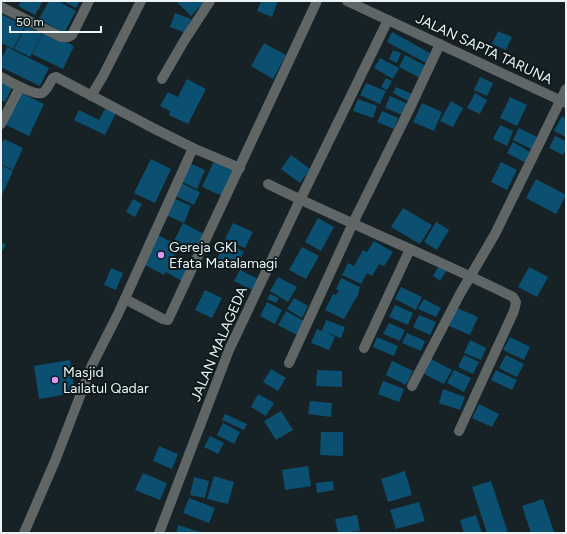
<svg xmlns="http://www.w3.org/2000/svg" width="567" height="534" viewBox="0 0 567 534" font-family="Figtree,sans-serif">
	<style>
		.building { fill: #0b5070 }
		.lines { fill: none; stroke-linecap: round; stroke-linejoin: round }
		.minor { stroke: #606666; stroke-width: 10 }
		.tertiary { stroke: #606666; stroke-width: 10 }
		.poi-dot { fill: #de98f2; stroke: #0d191b; stroke-width: 1.5 }
		.labels { text-anchor: middle; dominant-baseline: central; stroke-width: 4; stroke-linejoin: round; paint-order: stroke }
		.street-label { font-size: 14px; fill: #eaf2f4; stroke: #0d191b }
		.poi-label { font-size: 14px; fill: #eaf2f4; stroke: #0d191b; text-anchor: start }
	</style>
	<rect width="100%" height="100%" fill="#162225"/>
	<!-- building -->
	<g class="building">
		<polygon points="21,1 43,1 35,15 18,6"/>
		<polygon points="49,1 58,1 76,11 64,33 39,19"/>
		<polygon points="63,1 80,1 76,8"/>
		<polygon points="176,1 205,1 191,16"/>
		<polygon points="261,1 278,1 272,17 257,11"/>
		<polygon points="175,13 191,19 186,33 170,27"/>
		<polygon points="1,14 25,26 13,49 1,43"/>
		<polygon points="26,26 42,34 30,57 14,49"/>
		<polygon points="44,31 74,46 63,69 32,54"/>
		<polygon points="498,31 512,37 506,50 492,44"/>
		<polygon points="392,32 430,53 426,63 387,42"/>
		<polygon points="264,43 286,55 273,79 251,66"/>
		<polygon points="7,47 49,68 40,86 1,67 1,60"/>
		<polygon points="393,50 401,53 397,63 389,59"/>
		<polygon points="405,55 426,66 420,78 399,67"/>
		<polygon points="380,58 399,68 393,79 374,68"/>
		<polygon points="480,77 493,83 487,96 474,90"/>
		<polygon points="386,78 392,81 387,90 381,87"/>
		<polygon points="187,79 206,89 188,124 169,115 170,111 160,106 168,92 178,97"/>
		<polygon points="1,80 13,86 5,102 1,100"/>
		<polygon points="366,83 386,91 380,104 360,95"/>
		<polygon points="396,87 412,94 408,101 393,93"/>
		<polygon points="21,93 44,104 29,136 6,125"/>
		<polygon points="475,93 487,100 480,114 467,108"/>
		<polygon points="390,96 408,104 403,115 385,108"/>
		<polygon points="510,97 527,105 517,126 500,118"/>
		<polygon points="358,99 377,106 373,118 353,111"/>
		<polygon points="451,101 463,108 453,127 440,121"/>
		<polygon points="422,103 442,112 434,131 413,122"/>
		<polygon points="106,107 116,113 105,135 74,120 79,110 99,120"/>
		<polygon points="382,111 398,118 394,129 377,122"/>
		<polygon points="562,116 566,118 566,137 554,131"/>
		<polygon points="500,125 513,131 507,146 493,139"/>
		<polygon points="519,128 537,137 531,149 513,140"/>
		<polygon points="555,136 566,141 566,149 563,155 549,148"/>
		<polygon points="4,139 23,148 13,170 1,164 1,145"/>
		<polygon points="513,142 530,152 524,162 507,153"/>
		<polygon points="291,155 310,169 300,183 281,169"/>
		<polygon points="151,159 171,169 155,203 134,193"/>
		<polygon points="215,159 234,169 222,196 202,187"/>
		<polygon points="501,162 517,170 507,190 491,182"/>
		<polygon points="189,163 205,170 197,189 180,181"/>
		<polygon points="1,165 13,171 1,197"/>
		<polygon points="536,179 566,195 556,214 526,198"/>
		<polygon points="181,183 200,192 194,205 174,195"/>
		<polygon points="173,198 191,206 184,223 166,215"/>
		<polygon points="133,199 142,204 135,217 126,212"/>
		<polygon points="403,208 432,225 420,244 391,227"/>
		<polygon points="318,218 334,227 321,251 305,242"/>
		<polygon points="436,222 449,230 437,250 424,242"/>
		<polygon points="183,223 204,234 196,252 174,241"/>
		<polygon points="233,223 253,232 245,248 225,239"/>
		<polygon points="158,235 179,246 174,256 191,265 182,281 166,272 164,275 143,264"/>
		<polygon points="1,241 6,245 1,253"/>
		<polygon points="374,241 393,252 384,266 379,264 372,276 367,273 361,284 342,275 348,263 354,266 363,250 367,252"/>
		<polygon points="227,242 244,252 235,268 217,258"/>
		<polygon points="302,247 319,256 306,279 289,270"/>
		<polygon points="440,264 448,268 440,281 433,276"/>
		<polygon points="529,267 548,277 537,297 518,287"/>
		<polygon points="111,268 123,273 116,290 104,285"/>
		<polygon points="240,270 258,279 252,290 234,281"/>
		<polygon points="278,277 297,287 288,302 270,291"/>
		<polygon points="341,278 360,287 358,293 359,293 344,319 325,310 333,294 336,295 339,290 336,289"/>
		<polygon points="401,287 422,297 416,310 395,299"/>
		<polygon points="205,290 222,298 212,318 195,310"/>
		<polygon points="270,294 279,298 276,303 267,299"/>
		<polygon points="294,298 308,306 302,318 287,309"/>
		<polygon points="424,299 441,308 436,317 418,309"/>
		<polygon points="267,302 282,310 275,324 260,316"/>
		<polygon points="395,305 413,313 408,325 389,317"/>
		<polygon points="457,308 478,317 470,335 449,326"/>
		<polygon points="286,311 304,321 297,335 278,325"/>
		<polygon points="419,315 436,322 430,335 413,327"/>
		<polygon points="326,320 345,327 341,338 328,333 335,337 329,350 311,343 317,329 322,331"/>
		<polygon points="389,323 405,330 400,341 383,334"/>
		<polygon points="407,333 425,341 421,351 402,343"/>
		<polygon points="377,337 398,346 394,356 373,347"/>
		<polygon points="510,337 530,347 524,360 503,350"/>
		<polygon points="470,340 486,348 481,360 464,353"/>
		<polygon points="464,355 479,362 473,374 458,367"/>
		<polygon points="506,355 524,364 517,377 499,368"/>
		<polygon points="431,359 452,370 444,384 424,374"/>
		<polygon points="70,360 75,393 39,399 34,366"/>
		<polygon points="392,361 413,371 406,385 386,375"/>
		<polygon points="271,369 286,378 278,391 263,382"/>
		<polygon points="317,370 342,371 342,387 316,386"/>
		<polygon points="454,370 471,378 464,392 447,383"/>
		<polygon points="496,370 517,380 512,390 491,380"/>
		<polygon points="383,381 404,389 399,402 378,394"/>
		<polygon points="443,389 465,397 460,410 439,403"/>
		<polygon points="258,394 274,403 266,416 251,407"/>
		<polygon points="310,401 332,403 331,417 308,414"/>
		<polygon points="479,404 499,414 492,427 472,418"/>
		<polygon points="281,411 293,430 276,440 264,421"/>
		<polygon points="225,414 247,424 244,430 222,420"/>
		<polygon points="223,423 240,432 234,444 217,435"/>
		<polygon points="321,432 343,432 343,456 320,455"/>
		<polygon points="210,436 224,443 218,454 204,447"/>
		<polygon points="159,446 178,454 172,469 153,461"/>
		<polygon points="308,466 311,486 285,490 282,470"/>
		<polygon points="405,471 412,495 388,502 381,479"/>
		<polygon points="143,473 167,483 160,500 135,490"/>
		<polygon points="214,476 234,482 228,504 207,499"/>
		<polygon points="194,477 209,481 205,498 190,495"/>
		<polygon points="333,481 334,490 317,493 316,483"/>
		<polygon points="491,481 508,533 487,533 472,487"/>
		<polygon points="189,498 215,508 209,523 183,513"/>
		<polygon points="543,499 554,532 531,533 522,506"/>
		<polygon points="419,502 425,521 396,529 390,510"/>
		<polygon points="357,515 360,531 338,533 335,519"/>
		<polygon points="476,515 482,533 464,533 460,520"/>
		<polygon points="178,525 203,533 176,533"/>
	</g>
	<g class="lines">
		<!-- minor -->
		<g class="minor">
			<polyline points="1,7 61,37 68,37 72,35 89,1"/>
			<path d="M1 77C9 81 34 96 42 93 47 91 50 82 53 78L56 77 153 128 193 148"/>
			<polyline points="162,79 184,41 210,1"/>
			<polyline points="91,96 103,76 141,1"/>
			<polyline points="1,124 20,87"/>
			<path d="M268 184C349 224 433 257 513 297L516 302 514 311 459 431"/>
			<polyline points="125,299 163,319 168,320 317,1"/>
			<polyline points="364,348 410,249"/>
			<polyline points="289,363 353,223 410,108 440,44"/>
			<polyline points="412,386 460,294 495,234 566,89"/>
			<polyline points="24,533 55,461 92,365 118,314 193,148 240,168"/>
			<polyline points="159,533 229,350 300,200 388,20"/>
		</g>
		<!-- tertiary -->
		<polyline class="tertiary" points="347,1 566,103"/>
	</g>
	<!-- markers -->
	<g class="poi-dot">
		<circle cx="161" cy="255" r="4"/>
		<circle cx="55" cy="380" r="4"/>
	</g>
	<g class="labels">
		<!-- street labels -->
		<g class="street-label">
			<text transform="translate(484 49) rotate(25)">JALAN SAPTA TARUNA</text>
			<text transform="translate(219 344) rotate(-67)">JALAN MALAGEDA</text>
		</g>
		<!-- poi labels -->
		<g class="poi-label">
			<text x="169" y="247">Gereja GKI<tspan x="169" dy="16">Efata Matalamagi</tspan></text>
			<text x="63" y="372">Masjid<tspan x="63" dy="16">Lailatul Qadar</tspan></text>
		</g>
	</g>
	<!-- border -->
	<rect width="567" height="534" fill="none" stroke="#eaf2f4" stroke-width="4"/>
	<!-- scale -->
	<path d="M10 26v6h91v-6" fill="none" stroke="#eaf2f4" stroke-width="2"/>
	<text x="16" y="26" font-size="12" fill="#eaf2f4" stroke="#0d191b" stroke-width="3" paint-order="stroke">50 m</text>
</svg>
